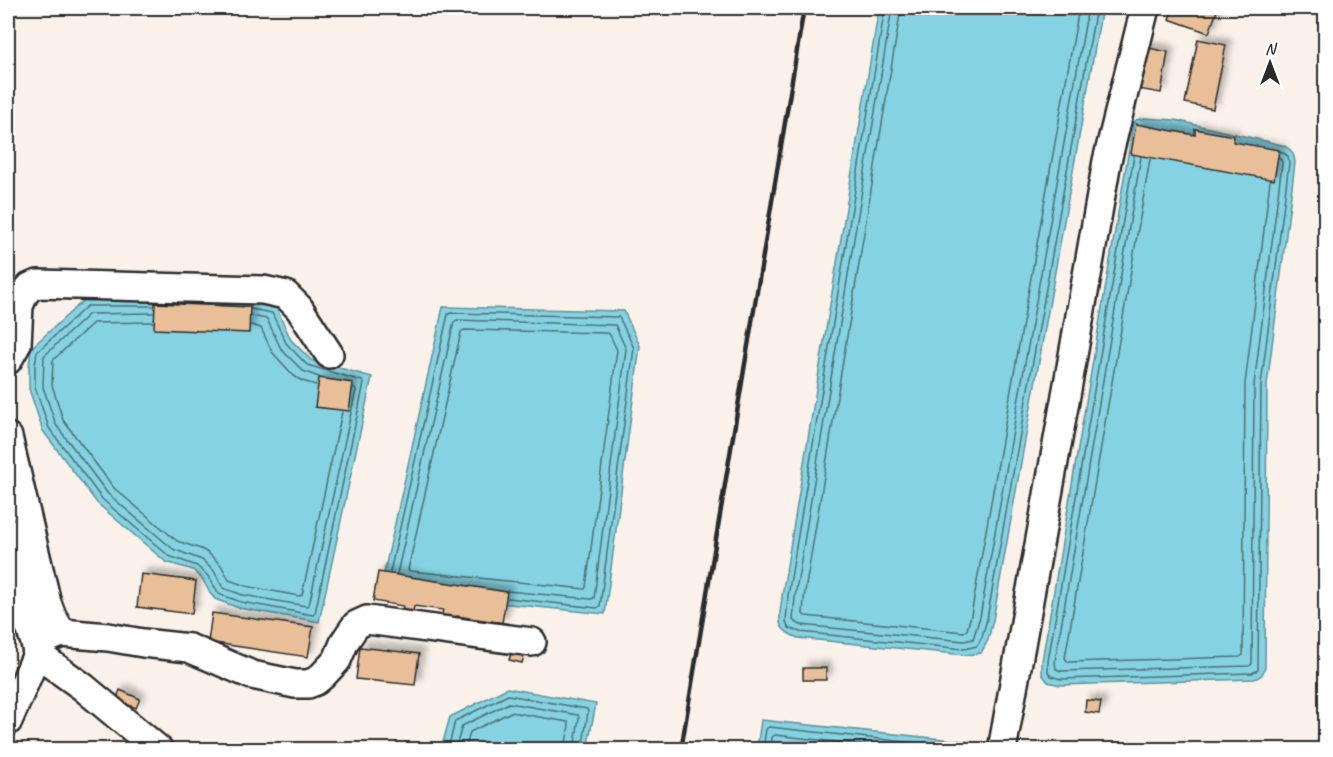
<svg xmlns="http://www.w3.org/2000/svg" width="1333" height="757" viewBox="0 0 1333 757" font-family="Caveat,sans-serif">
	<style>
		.water { fill: #85d3e2; stroke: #619099; stroke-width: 1.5 }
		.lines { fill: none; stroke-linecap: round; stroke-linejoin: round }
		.shore { stroke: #4f6e74; stroke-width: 1.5 }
		.building { fill: #e8bf98; stroke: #2b2b2b; stroke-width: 1.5; filter: url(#shadow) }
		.minor-casing { stroke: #2b2b2b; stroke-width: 32 }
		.minor { stroke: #fff; stroke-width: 27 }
		.rail { stroke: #2b2b2b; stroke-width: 4.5 }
	</style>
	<defs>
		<filter id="shadow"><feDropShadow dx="5.5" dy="-5.5" stdDeviation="3" flood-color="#0004"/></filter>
	</defs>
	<rect width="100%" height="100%" fill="#faf2ea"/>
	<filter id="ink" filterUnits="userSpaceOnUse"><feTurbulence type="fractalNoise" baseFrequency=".0167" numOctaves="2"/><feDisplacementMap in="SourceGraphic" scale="12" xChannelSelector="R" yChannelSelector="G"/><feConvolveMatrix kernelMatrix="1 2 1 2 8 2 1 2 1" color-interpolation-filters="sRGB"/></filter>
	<g filter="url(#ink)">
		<!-- water -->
		<g class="water">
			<path d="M879 8H1102L993 620 988 640 981 653 965 655 798 638C773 628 780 619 782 596Z"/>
			<path d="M1145 118 1175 120 1282 145C1291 149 1294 152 1295 163L1267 385 1265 666C1264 674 1261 677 1254 679L1060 685 1048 682 1042 674V661L1133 125 1136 120Z"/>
			<polygon points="127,299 246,302 276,307 291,340 311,360 372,377 319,622 239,608 215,599 210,593 203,580 193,570 166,562 97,503 43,431 29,389 29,366 31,348 84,300"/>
			<polygon points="443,307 624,311 640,346 605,614 380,591"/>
			<polygon points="507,688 596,704 587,749 441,749 450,717"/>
			<polygon points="761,720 971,742 969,750 757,749"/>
		</g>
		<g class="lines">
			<!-- shore -->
			<g class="shore">
				<polyline points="885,8 788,596 786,622 789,628 800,632 964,649 977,646 982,637 987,619 1096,8"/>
				<polyline points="892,8 795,597 793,620 795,622 801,625 964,641 973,639 980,617 1088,8"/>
				<polyline points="901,8 804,598 803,614 805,616 964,632 967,630 971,615 1079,8"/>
				<polyline points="1134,156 1048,661 1048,672 1051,676 1061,679 1252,673 1258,670 1261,385 1289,163 1288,156 1280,151"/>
				<polyline points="1141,157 1055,662 1056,669 1061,671 1249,666 1252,664 1254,385 1282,163 1281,160 1279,158"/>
				<polyline points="1150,159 1065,658 1068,662 1240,657 1243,655 1245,384 1270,181"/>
				<polyline points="153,306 87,306 37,352 35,366 35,387 49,428 102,499 169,556 197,566 208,576 219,594 241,602 313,615 315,613 364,383 362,381 307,365 286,343 272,313 251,309"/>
				<polyline points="153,313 89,314 44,356 43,387 56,425 108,494 173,549 202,560 214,571 223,588 243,595 306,606 309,605 356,390 354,387"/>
				<polyline points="251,316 267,319 281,349 303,371 319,377"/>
				<polyline points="153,322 93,323 53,360 52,385 63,420 114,488 177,541 201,549 208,553 221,565 229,580 246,586 299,596 302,595 342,412"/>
				<polyline points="251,325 261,328 272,352 294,376 302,381 316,385"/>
				<polygon points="464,330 608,333 610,335 617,350 586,587 585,589 411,571 408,570 461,332"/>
				<polyline points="390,572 448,314 451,313 619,317 634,348 600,606 597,608 508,598"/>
				<polyline points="397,574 454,322 457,320 615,325 626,349 594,598 591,599 507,591"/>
				<polyline points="448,750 455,721 508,695 587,709 588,712 582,750"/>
				<polyline points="455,750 462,726 509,703 578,715 579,718 574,750"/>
				<polyline points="465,750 470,732 511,712 568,722 569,725 565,750"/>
				<polyline points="763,750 766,729 769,727 961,748 964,750"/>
				<polyline points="771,750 772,737 775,735 909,750"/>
			</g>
		</g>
		<!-- building -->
		<g class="building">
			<polygon points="1173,8 1218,8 1209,33 1169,19"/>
			<polygon points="1198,39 1226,45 1213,109 1185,103"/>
			<polygon points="1139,46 1168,52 1161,93 1132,88"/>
			<polygon points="1136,124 1195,135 1195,129 1234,136 1233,142 1279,150 1274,180 1131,154"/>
			<polygon points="155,303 250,307 249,333 154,329"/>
			<polygon points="319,378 353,383 349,411 315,407"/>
			<polygon points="378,572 507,592 502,623 457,616 456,619 441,617 443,610 414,606 413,612 402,611 403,606 373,601"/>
			<polygon points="141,574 196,581 192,614 137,607"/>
			<polygon points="212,613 313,627 308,657 208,642"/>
			<polygon points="360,647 419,654 415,685 356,679"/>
			<polygon points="512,649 525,653 522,663 509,660"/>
			<rect x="803" y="668" width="23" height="12"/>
			<polygon points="120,690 140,699 136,708 116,700"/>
			<polygon points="1086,700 1101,702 1099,714 1085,712"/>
		</g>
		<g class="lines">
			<!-- minor casing -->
			<g class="minor-casing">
				<g id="minor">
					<polyline points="8,360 17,344 19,306 24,294 30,287 38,284 263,290 286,295 299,308 329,354"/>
					<polyline points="8,437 47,603 52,616 62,633"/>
					<path d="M8 533C10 558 14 581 21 604 26 621 36 637 37 654L8 721"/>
					<polyline points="36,643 62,633 108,637 143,643 189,648 252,675 295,684 308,684 316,681 322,676 337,660 345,641 356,625 367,620 532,642"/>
					<polyline points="37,654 83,687 159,750"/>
					<polyline points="1002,750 1068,384 1107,161 1145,8"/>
				</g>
			</g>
			<!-- minor -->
			<use href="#minor" class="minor"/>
			<!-- rail -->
			<polyline class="rail" points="681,750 804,8"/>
		</g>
	</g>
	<!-- margin -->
	<rect width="1333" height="757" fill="none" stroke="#fff" stroke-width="30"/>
	<rect x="15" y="15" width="1303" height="727" fill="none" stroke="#2b2b2b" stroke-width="2" filter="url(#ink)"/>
	<!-- north arrow -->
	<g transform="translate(1270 63)" stroke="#ffffff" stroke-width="4.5" paint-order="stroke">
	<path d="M0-4.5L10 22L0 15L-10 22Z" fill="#2b2b2b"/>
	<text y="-9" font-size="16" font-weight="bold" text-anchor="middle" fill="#2b2b2b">N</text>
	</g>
</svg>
